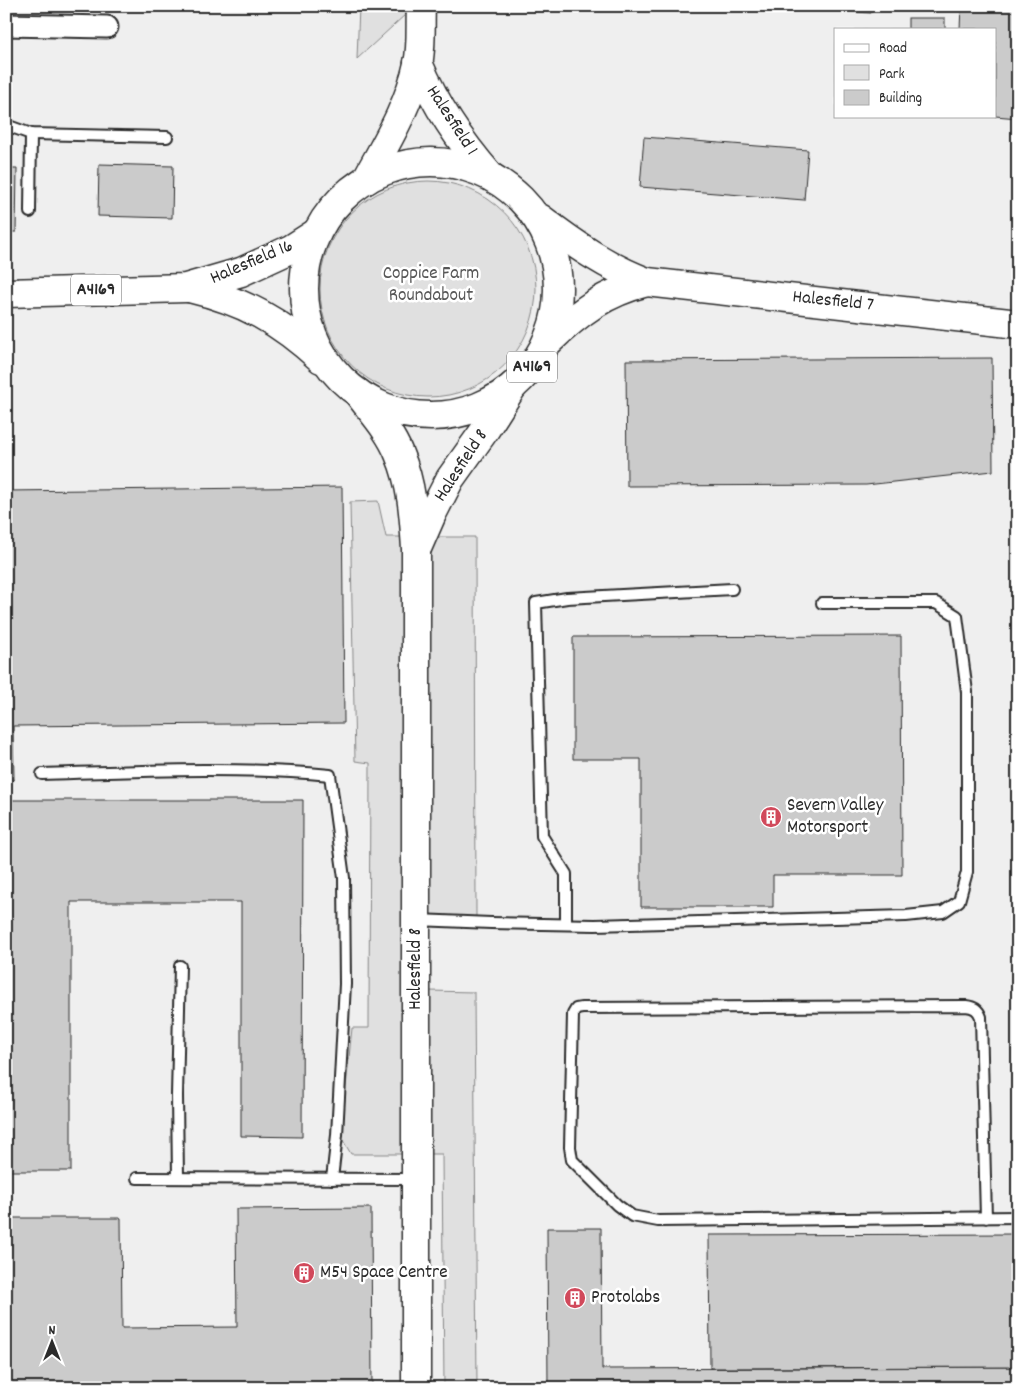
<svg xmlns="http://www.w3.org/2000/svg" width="1024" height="1394" viewBox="0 0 1024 1394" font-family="Dekko,sans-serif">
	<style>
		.built { fill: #efefef; fill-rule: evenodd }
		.green { fill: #e0e0e0; stroke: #868686 }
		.building { fill: #cbcbcb; stroke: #2b2b2b }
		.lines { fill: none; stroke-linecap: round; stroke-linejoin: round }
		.lane-casing { stroke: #2b2b2b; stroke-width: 14 }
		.street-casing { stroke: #2b2b2b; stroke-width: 25 }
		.secondary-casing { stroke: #2b2b2b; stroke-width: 31 }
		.primary-casing { stroke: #2b2b2b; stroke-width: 31 }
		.lane { stroke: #fff; stroke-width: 10 }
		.street { stroke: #fff; stroke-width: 21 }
		.secondary { stroke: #fff; stroke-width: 28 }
		.primary { stroke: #fff; stroke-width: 28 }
		.labels { text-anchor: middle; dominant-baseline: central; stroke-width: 5; stroke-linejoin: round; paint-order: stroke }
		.shield { fill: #fff; stroke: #6b6b6b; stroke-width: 1 }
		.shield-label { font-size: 18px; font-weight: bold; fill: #2b2b2b }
		.street-label { font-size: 19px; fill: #2b2b2b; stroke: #fff }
		.park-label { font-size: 19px; fill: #585858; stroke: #fff }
		.poi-label { font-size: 19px; fill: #2b2b2b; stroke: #fff; text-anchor: start }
	</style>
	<rect width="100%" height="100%" fill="#fff"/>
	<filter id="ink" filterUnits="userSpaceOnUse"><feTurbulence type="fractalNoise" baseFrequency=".02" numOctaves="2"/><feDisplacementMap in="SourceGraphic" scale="10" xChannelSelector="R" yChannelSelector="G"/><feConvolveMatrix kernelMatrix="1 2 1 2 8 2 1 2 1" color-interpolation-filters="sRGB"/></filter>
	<g filter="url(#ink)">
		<!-- built -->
		<path class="built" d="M6 6H1018V1388H6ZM835 29H995V116H835Z"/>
		<!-- green -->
		<g class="green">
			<polygon points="359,6 406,6 406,14 357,59"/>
			<circle cx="428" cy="289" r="108"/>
			<polygon points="378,501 386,537 475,537 476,920 428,920 429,991 474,992 477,1388 444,1388 442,1154 351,1154 341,1137 352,1028 369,1028 370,763 355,761 350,502"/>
		</g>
		<!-- building -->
		<g class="building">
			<polygon points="762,6 871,6 871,13"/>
			<polygon points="961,6 1018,6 1018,118 995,116 995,29 960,29"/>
			<rect x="908" y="18" width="37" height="11"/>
			<polygon points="644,137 808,150 804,200 640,187"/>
			<polygon points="99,164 173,166 172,218 98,216"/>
			<polygon points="6,169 17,169 16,232 6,232"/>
			<polygon points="992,358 993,471 866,485 627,486 626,360"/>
			<polygon points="342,487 344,723 13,726 14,780 6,780 6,491"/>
			<polygon points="901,636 902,875 773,875 773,907 641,907 641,759 573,759 573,637"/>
			<polygon points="6,800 303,800 302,1137 241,1136 241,902 71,902 71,1171 6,1171"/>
			<polygon points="371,1208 372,1388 6,1388 6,1218 121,1218 122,1328 237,1327 236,1209"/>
			<polygon points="547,1228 601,1228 602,1369 1018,1367 1018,1388 548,1388"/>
			<polygon points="1018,1234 1018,1367 710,1368 709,1235"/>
		</g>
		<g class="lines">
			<!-- lane casing -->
			<g class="lane-casing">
				<g id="lane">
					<polyline points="6,125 31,134 167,137"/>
					<polyline points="30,212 31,134"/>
					<path d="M42 774C138 771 234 766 330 775L344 878 345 984 337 1135 332 1179"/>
					<polyline points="417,920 491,923 595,925 906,916 943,912 959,901 967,872 967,692 957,616 936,603 822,603"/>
					<polyline points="566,924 566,874 542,836 536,603 567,598 732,589"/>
					<polyline points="137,1178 416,1179"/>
					<polyline points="178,1178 177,1096 180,966"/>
					<path d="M986 1218 981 1017C978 1009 974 1007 966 1006L582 1008 576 1009 573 1014 570 1147 572 1160 617 1205 632 1216 658 1221 1018 1217"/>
				</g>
			</g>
			<!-- street casing -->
			<g class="street-casing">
				<polyline id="street" points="6,25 107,27"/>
			</g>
			<!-- secondary casing -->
			<g class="secondary-casing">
				<g id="secondary">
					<path d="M418 63C436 106 459 140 490 176"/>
					<path d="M366 180C386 143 409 106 418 64 422 46 420 25 421 6"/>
					<path d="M358 393C372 412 390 431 399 454 412 484 414 517 416 549V1388"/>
					<polyline points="418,546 432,514 450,479 485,430 513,386"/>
				</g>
			</g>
			<!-- primary casing -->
			<g class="primary-casing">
				<g id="primary">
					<circle cx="431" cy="289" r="127"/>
					<path d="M540 218C574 244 607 267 647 282L1018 324"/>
					<path d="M189 288C244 301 280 321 321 359"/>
					<polyline points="6,293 186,288 241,272 291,249 316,233"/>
					<path d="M548 342C579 312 604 293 647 282"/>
				</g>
			</g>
			<!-- lane -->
			<use href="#lane" class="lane"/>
			<!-- street -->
			<use href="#street" class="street"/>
			<!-- secondary -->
			<use href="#secondary" class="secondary"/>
			<!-- primary -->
			<use href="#primary" class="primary"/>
		</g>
	</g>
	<!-- icons -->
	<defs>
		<g id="building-disc" transform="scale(1.125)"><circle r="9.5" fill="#d1495b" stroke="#fff"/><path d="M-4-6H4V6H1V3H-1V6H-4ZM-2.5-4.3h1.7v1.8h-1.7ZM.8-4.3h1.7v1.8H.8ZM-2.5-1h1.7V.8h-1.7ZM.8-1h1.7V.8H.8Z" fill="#fff"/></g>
	</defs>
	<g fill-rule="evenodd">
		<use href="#building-disc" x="771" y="817"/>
		<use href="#building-disc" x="304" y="1273"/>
		<use href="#building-disc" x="575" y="1298"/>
	</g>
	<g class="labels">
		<!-- shield labels -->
		<g class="shield">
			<rect x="71" y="274.5" width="50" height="31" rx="4"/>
			<rect x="507" y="351.5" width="50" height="31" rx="4"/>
		</g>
		<g class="shield-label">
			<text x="96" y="290">A4169</text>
			<text x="532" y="367">A4169</text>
		</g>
		<!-- street labels -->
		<g class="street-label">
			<text transform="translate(451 121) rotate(57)">Halesfield 1</text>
			<text transform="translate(252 263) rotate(-23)">Halesfield 16</text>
			<text transform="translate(833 302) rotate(6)">Halesfield 7</text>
			<text transform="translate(462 466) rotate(-57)">Halesfield 8</text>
			<text transform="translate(416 969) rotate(-90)">Halesfield 8</text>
		</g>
		<!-- park labels -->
		<g class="park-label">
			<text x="431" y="274">Coppice Farm<tspan x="431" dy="22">Roundabout</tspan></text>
		</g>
		<!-- poi labels -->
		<g class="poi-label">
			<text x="787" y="806">Severn Valley<tspan x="787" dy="22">Motorsport</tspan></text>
			<text x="320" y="1273">M54 Space Centre</text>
			<text x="591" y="1298">Protolabs</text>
		</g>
	</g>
	<!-- margin -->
	<rect width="1024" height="1394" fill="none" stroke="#fff" stroke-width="25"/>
	<rect x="12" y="12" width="999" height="1369" fill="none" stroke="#2b2b2b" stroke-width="2" filter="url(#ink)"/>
	<!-- legend -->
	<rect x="834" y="28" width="162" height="90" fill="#ffffff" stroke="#aaaaaa"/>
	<rect x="844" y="44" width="25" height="8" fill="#ffffff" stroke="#aaaaaa"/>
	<text x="879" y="52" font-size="15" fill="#2b2b2b">Road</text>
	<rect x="844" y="65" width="25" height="15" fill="#e0e0e0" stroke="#aaaaaa"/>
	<text x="879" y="78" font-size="15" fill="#2b2b2b">Park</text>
	<rect x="844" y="90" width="25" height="15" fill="#cbcbcb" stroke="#aaaaaa"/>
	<text x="879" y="102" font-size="15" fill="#2b2b2b">Building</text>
	<!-- north arrow -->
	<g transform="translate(52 1342)" stroke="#ffffff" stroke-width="4" paint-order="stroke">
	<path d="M0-4L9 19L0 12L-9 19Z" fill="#2b2b2b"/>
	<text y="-8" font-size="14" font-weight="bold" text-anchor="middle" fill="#2b2b2b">N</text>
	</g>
</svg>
